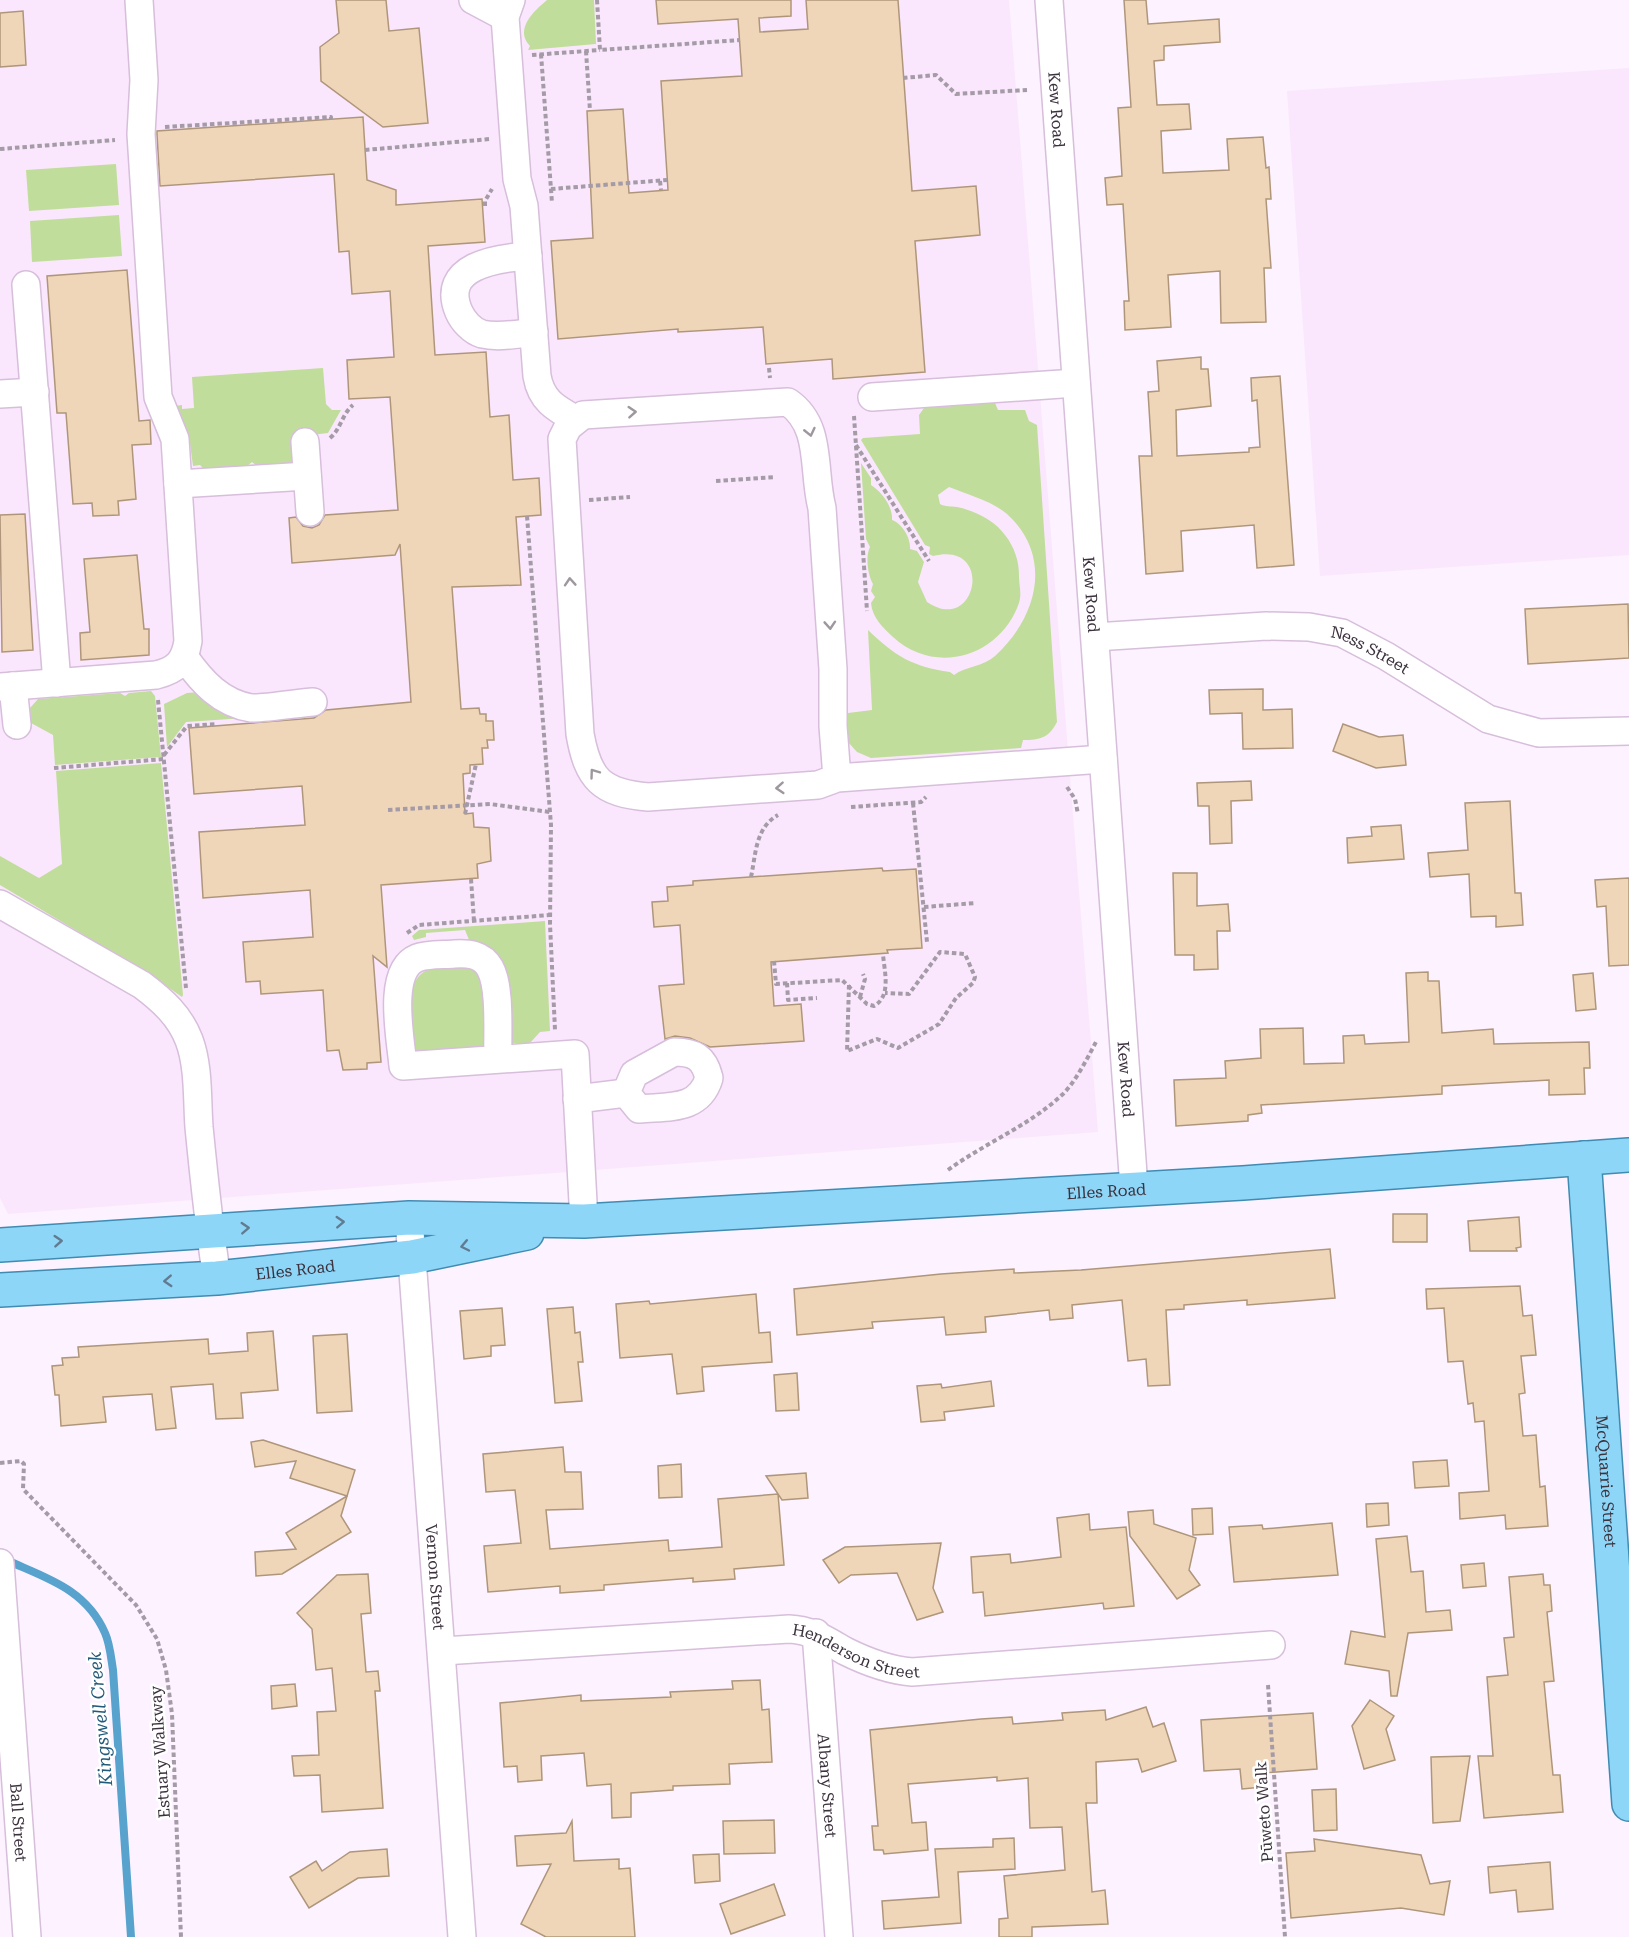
<svg xmlns="http://www.w3.org/2000/svg" width="1629" height="1937" viewBox="0 0 1629 1937" font-family="'Roboto Serif',serif">
	<style>
		.built { fill: #fae7fd }
		.green { fill: #c1dd9b }
		.lines { fill: none; stroke-linecap: round; stroke-linejoin: round }
		.stream { stroke: #58a2ce; stroke-width: 8 }
		.building { fill: #f0d6b9; stroke: #af967a; stroke-width: 1.5 }
		.minor-casing { stroke: #d7bedb; stroke-width: 30 }
		.major-casing { stroke: #408bb2; stroke-width: 36 }
		.path { stroke: #a59ba7; stroke-width: 4; stroke-dasharray: 4.5 3; stroke-linecap: butt }
		.minor { stroke: #fff; stroke-width: 27 }
		.major { stroke: #8ed6f7; stroke-width: 33 }
		.oneway { stroke: #9e989e }
		.oneway2 { stroke: #617c91 }
		.labels { text-anchor: middle; dominant-baseline: central; stroke-width: 5; stroke-linejoin: round; paint-order: stroke }
		.street-label { font-size: 16px; fill: #3c323e; stroke: #fff }
		.water-label { font-size: 18px; font-style: italic; fill: #235a7a; stroke: #fff }
	</style>
	<rect width="100%" height="100%" fill="#fdf2ff"/>
	<!-- built -->
	<g class="built">
		<polygon points="0,0 1009,0 1098,1132 8,1214 0,1198"/>
		<polygon points="1629,68 1629,555 1320,576 1287,91"/>
	</g>
	<!-- green -->
	<g class="green">
		<path d="M547 0H594L596 44 528 50 530 46C514 29 534 11 547 0Z"/>
		<polygon points="116,164 119,205 29,211 26,170"/>
		<polygon points="119,215 122,256 32,262 30,221"/>
		<polygon points="323,368 326,404 332,410 341,410 328,433 294,437 293,463 257,466 252,462 246,467 205,470 200,465 193,466 189,436 174,406 182,405 182,409 194,408 192,377"/>
		<path d="M995 403 998 410H1025L1029 421 1037 425 1057 722C1049 738 1040 740 1023 740L1021 748 871 758 857 752 848 742 849 737 844 731V716L848 713 872 710 868 630C895 656 913 667 950 672L954 675C966 666 983 667 995 656 1037 618 1054 557 1007 514 992 501 966 494 949 487L938 495 940 504C945 507 951 506 957 507 972 510 987 517 998 527 1012 541 1019 557 1019 576 1019 586 1022 593 1019 603 1000 657 935 676 893 637 883 628 872 617 871 603L875 597 871 591 873 584C868 575 865 557 870 547L866 539 861 463 871 478V485C882 492 893 507 892 520 903 524 911 539 910 549L917 551 924 562 918 582 927 602C977 636 995 540 933 556L929 554 930 547 925 545 861 440 863 438 920 434 919 415 924 408Z"/>
		<polygon points="151,691 155,696 161,757 55,765 53,735 31,723 30,708 38,699 120,693 125,696 129,693"/>
		<polygon points="200,692 275,716 186,722 167,747 164,704 187,693"/>
		<polygon points="161,763 183,995 182,997 151,975 0,885 0,856 39,878 62,864 56,771"/>
		<polygon points="545,921 550,1031 540,1032 530,1043 511,1043 465,930 426,933 426,937 414,940 412,936 419,930"/>
		<path d="M467 966 483 977 486 1043 481 1047 417 1052 414 1047C412 1023 401 981 429 969 440 965 456 967 467 966Z"/>
	</g>
	<g class="lines">
		<!-- stream -->
		<path class="stream" d="M6 1560C46 1578 86 1589 105 1633 110 1644 111 1658 113 1670L131 1937"/>
	</g>
	<!-- building -->
	<g class="building">
		<polygon points="336,0 386,0 389,31 419,28 428,123 383,127 321,81 320,47 339,33"/>
		<polygon points="656,0 791,0 791,16 759,18 760,32 808,29 806,0 898,0 912,191 976,186 980,235 915,241 925,372 833,379 832,359 766,364 763,327 678,332 678,329 558,339 551,241 593,238 587,111 623,109 629,193 668,190 661,81 742,76 738,19 658,24"/>
		<polygon points="1124,0 1146,0 1148,24 1219,19 1220,42 1164,46 1164,60 1154,61 1157,105 1189,104 1191,129 1161,131 1163,173 1229,170 1227,139 1263,137 1266,168 1269,167 1271,199 1266,199 1271,268 1264,268 1266,322 1221,323 1220,271 1168,275 1171,327 1125,330 1124,301 1129,301 1123,204 1107,205 1105,178 1122,176 1118,108 1131,107"/>
		<polygon points="23,11 26,65 0,67 0,13"/>
		<polygon points="363,117 367,180 396,190 396,205 482,199 485,242 428,246 435,355 486,352 490,417 509,415 513,480 539,478 541,515 516,517 521,585 452,587 461,709 479,708 480,714 486,714 486,721 493,721 494,740 487,740 488,748 482,748 483,764 470,765 470,773 463,774 465,814 473,813 474,827 489,828 491,861 477,864 478,878 381,885 387,967 373,956 381,1062 367,1063 367,1069 343,1070 339,1050 327,1051 323,990 261,994 260,981 246,982 243,942 313,937 310,890 203,898 199,832 305,825 302,786 194,794 189,728 314,718 326,710 411,702 400,544 395,555 292,563 289,518 296,517 303,526 312,528 319,525 325,515 398,510 390,397 349,399 347,360 394,357 390,291 352,294 349,251 339,252 334,174 160,186 157,134 157,131"/>
		<polygon points="127,270 139,421 150,420 151,444 132,445 136,499 118,501 119,515 93,516 92,503 73,504 66,413 57,413 47,276"/>
		<polygon points="1201,357 1201,369 1208,369 1211,406 1176,410 1177,456 1249,452 1249,448 1260,447 1257,400 1252,401 1251,378 1280,376 1294,565 1257,568 1254,525 1181,531 1183,571 1146,574 1139,456 1152,456 1148,392 1159,391 1157,361"/>
		<polygon points="25,514 33,650 2,652 0,515"/>
		<polygon points="137,555 144,629 149,629 149,655 81,660 80,633 90,632 84,559"/>
		<polygon points="1628,604 1629,658 1528,664 1525,609"/>
		<polygon points="1263,689 1263,710 1292,709 1293,748 1243,749 1242,713 1210,714 1209,690"/>
		<polygon points="1343,724 1379,737 1403,735 1406,765 1376,768 1333,751"/>
		<polygon points="1251,781 1252,800 1231,801 1232,843 1210,844 1209,806 1198,806 1197,783"/>
		<polygon points="1510,801 1515,893 1521,893 1523,925 1496,927 1496,916 1471,917 1469,874 1430,877 1428,853 1468,850 1465,803"/>
		<polygon points="1401,825 1404,859 1348,863 1347,838 1372,836 1371,827"/>
		<polygon points="882,868 883,871 916,869 922,948 887,950 888,953 771,962 774,1006 801,1004 804,1041 710,1047 690,1038 675,1036 665,1039 659,986 684,984 680,925 654,927 652,902 668,901 667,887 693,885 693,881"/>
		<polygon points="1173,873 1197,873 1197,906 1228,904 1230,931 1217,931 1218,969 1194,970 1194,955 1175,955"/>
		<polygon points="1629,878 1629,965 1609,966 1606,906 1597,907 1595,880"/>
		<polygon points="1428,972 1428,981 1439,981 1442,1033 1493,1029 1494,1044 1589,1042 1590,1068 1584,1068 1585,1094 1549,1095 1549,1080 1442,1086 1442,1094 1261,1105 1262,1113 1248,1115 1248,1121 1176,1126 1174,1080 1226,1078 1225,1061 1261,1058 1260,1029 1303,1028 1304,1064 1344,1063 1343,1036 1364,1035 1365,1044 1409,1042 1406,973"/>
		<polygon points="1593,973 1596,1009 1576,1011 1573,975"/>
		<rect x="1393" y="1214" width="34" height="28"/>
		<polygon points="1519,1217 1521,1247 1516,1248 1517,1251 1470,1251 1468,1221"/>
		<polygon points="1330,1249 1335,1298 1247,1305 1247,1300 1184,1305 1184,1309 1166,1310 1170,1385 1148,1386 1146,1359 1128,1361 1122,1300 1072,1305 1073,1318 1050,1320 1049,1310 985,1317 986,1332 946,1335 944,1317 872,1322 873,1328 797,1335 794,1289 941,1274 1014,1269 1014,1273 1081,1270"/>
		<polygon points="1520,1286 1523,1316 1532,1315 1536,1355 1521,1356 1525,1393 1519,1394 1523,1436 1536,1435 1540,1487 1545,1486 1548,1526 1506,1529 1505,1515 1460,1519 1459,1493 1489,1491 1484,1421 1475,1422 1473,1403 1468,1404 1463,1361 1448,1362 1444,1308 1427,1309 1426,1289"/>
		<polygon points="756,1294 759,1333 770,1332 772,1362 702,1367 704,1391 677,1394 672,1354 620,1358 616,1304 649,1301 650,1304"/>
		<polygon points="573,1307 575,1333 580,1332 583,1362 578,1362 582,1401 555,1403 547,1309"/>
		<polygon points="502,1308 505,1345 491,1346 491,1356 464,1359 460,1311"/>
		<polygon points="273,1331 278,1390 241,1393 243,1418 216,1419 213,1384 171,1387 176,1428 156,1430 152,1394 103,1397 106,1422 61,1426 59,1395 55,1395 52,1366 63,1365 62,1358 79,1357 78,1347 208,1339 209,1354 248,1351 247,1333"/>
		<polygon points="347,1334 352,1411 317,1413 313,1336"/>
		<polygon points="797,1373 799,1410 776,1411 774,1375"/>
		<polygon points="991,1381 994,1406 944,1412 945,1420 921,1422 917,1386 941,1384 942,1388"/>
		<polygon points="263,1440 355,1470 347,1496 290,1478 296,1461 255,1467 251,1442"/>
		<polygon points="563,1447 565,1472 581,1472 583,1509 546,1510 550,1549 668,1540 669,1551 722,1547 718,1499 778,1494 784,1565 734,1569 735,1579 693,1582 693,1578 604,1585 604,1590 560,1593 560,1586 488,1592 484,1546 521,1543 515,1490 486,1492 483,1454"/>
		<polygon points="1447,1460 1449,1486 1415,1488 1413,1462"/>
		<polygon points="681,1464 682,1497 659,1498 658,1466"/>
		<polygon points="806,1473 808,1498 782,1500 766,1476"/>
		<polygon points="347,1496 341,1516 351,1532 282,1574 256,1576 255,1552 296,1549 286,1533"/>
		<polygon points="1388,1503 1389,1525 1367,1527 1366,1504"/>
		<polygon points="1212,1508 1213,1534 1193,1535 1192,1509"/>
		<polygon points="1153,1510 1154,1524 1196,1538 1189,1570 1200,1585 1177,1599 1130,1536 1128,1512"/>
		<polygon points="1089,1514 1090,1530 1126,1527 1134,1606 1104,1609 1103,1603 985,1616 983,1592 973,1593 971,1557 1010,1554 1011,1563 1061,1557 1057,1518"/>
		<polygon points="1332,1523 1338,1575 1234,1582 1229,1527 1262,1525 1263,1529"/>
		<polygon points="1407,1536 1411,1572 1423,1571 1426,1612 1450,1610 1452,1630 1408,1633 1397,1696 1391,1696 1389,1671 1345,1664 1351,1631 1385,1637 1376,1539"/>
		<polygon points="941,1543 933,1588 943,1612 917,1620 897,1573 851,1575 839,1583 823,1560 845,1547"/>
		<polygon points="1484,1563 1486,1586 1463,1588 1461,1565"/>
		<polygon points="368,1574 371,1613 361,1614 366,1672 378,1671 380,1691 375,1691 383,1808 322,1812 320,1775 294,1776 292,1756 319,1755 317,1712 336,1711 332,1668 316,1670 312,1629 297,1613 337,1575"/>
		<polygon points="1543,1574 1544,1585 1550,1585 1552,1611 1547,1612 1554,1681 1544,1682 1553,1775 1560,1775 1563,1812 1484,1818 1478,1756 1493,1756 1487,1677 1508,1675 1504,1638 1514,1637 1509,1577"/>
		<polygon points="760,1680 762,1710 769,1709 772,1762 729,1764 730,1784 673,1786 673,1790 631,1793 631,1817 612,1818 611,1784 587,1786 584,1753 541,1756 542,1780 518,1782 517,1766 504,1767 500,1703 581,1695 581,1701 671,1697 670,1692 733,1689 732,1681"/>
		<polygon points="295,1684 297,1706 272,1709 271,1686"/>
		<polygon points="1370,1700 1394,1716 1386,1729 1395,1760 1364,1769 1352,1726"/>
		<polygon points="1146,1707 1153,1727 1164,1723 1176,1761 1142,1772 1138,1759 1096,1762 1097,1803 1086,1803 1092,1892 1105,1890 1108,1924 1032,1927 1032,1937 999,1937 999,1919 1008,1918 1004,1876 1065,1870 1062,1827 1030,1828 1028,1778 997,1781 997,1777 908,1784 912,1823 926,1822 928,1850 884,1854 883,1850 874,1850 872,1826 878,1826 870,1730 981,1719 1012,1717 1013,1724 1063,1720 1062,1713 1105,1710 1106,1720"/>
		<polygon points="1313,1713 1317,1769 1262,1773 1263,1787 1242,1789 1240,1769 1204,1771 1201,1720"/>
		<polygon points="1470,1756 1460,1821 1433,1823 1431,1757"/>
		<polygon points="1336,1789 1337,1830 1314,1831 1312,1790"/>
		<polygon points="774,1820 775,1853 724,1854 723,1821"/>
		<polygon points="572,1821 574,1861 619,1859 619,1869 630,1868 635,1937 546,1937 521,1924 551,1864 517,1866 515,1836 566,1833"/>
		<polygon points="1014,1838 1015,1869 958,1872 961,1923 884,1929 882,1901 939,1897 935,1849 993,1847 993,1839"/>
		<polygon points="1314,1839 1421,1855 1430,1884 1450,1881 1444,1915 1401,1908 1291,1918 1286,1853 1315,1851"/>
		<polygon points="387,1849 389,1876 358,1878 309,1908 290,1877 316,1861 322,1871 350,1852"/>
		<polygon points="719,1854 720,1881 695,1883 693,1855"/>
		<polygon points="1550,1862 1553,1909 1518,1912 1516,1890 1490,1893 1488,1867"/>
		<polygon points="774,1884 785,1915 731,1934 720,1904"/>
	</g>
	<g class="lines">
		<!-- minor casing -->
		<g class="minor-casing">
			<g id="minor">
				<polyline points="473,0 505,17"/>
				<path d="M511 0 505 17 517 179 524 206 537 376C541 400 555 408 575 419"/>
				<path id="s1" d="M1049 0 1134 1188"/>
				<path d="M528 256C497 258 439 266 459 312 463 321 472 331 482 334 498 338 517 334 534 332"/>
				<polyline points="26,285 57,683"/>
				<polyline points="0,394 35,392"/>
				<polyline points="872,397 1076,383"/>
				<polyline points="305,442 310,512"/>
				<polyline points="178,484 307,476"/>
				<path id="s2" d="M1095 637 1266 626 1309 627 1342 633 1386 656 1488 719 1539 733 1629 731"/>
				<path d="M185 658C202 682 221 703 251 708 262 709 299 703 313 702"/>
				<polyline points="13,686 17,725"/>
				<path d="M0 687 156 675C177 670 185 661 188 641L175 439 158 397 141 134 144 80 139 0"/>
				<path d="M837 778 833 726V669L822 508C812 470 823 426 788 402L583 415 568 427 562 439 580 734C588 779 601 793 648 797L818 785 837 778 1103 759"/>
				<path d="M0 904 142 985C162 1000 180 1016 189 1040 199 1066 197 1100 199 1127 204 1178 209 1228 217 1278"/>
				<path d="M674 1052C694 1052 704 1057 709 1078 699 1111 669 1106 639 1109L626 1093 634 1074Z"/>
				<path d="M498 1059C497 1035 501 988 490 968 482 954 468 953 454 954 443 955 427 954 417 958 386 971 401 1040 403 1066L575 1054 584 1221"/>
				<polyline points="577,1099 626,1093"/>
				<path id="s3" d="M409 1218 462 1937"/>
				<path id="s4" d="M0 1563 27 1937"/>
				<path id="s5" d="M816 1633 839 1937"/>
				<path id="s6" d="M443 1651 789 1629C812 1630 826 1640 845 1651 867 1662 888 1670 912 1672L1271 1645"/>
			</g>
		</g>
		<!-- major casing -->
		<g class="major-casing">
			<g id="major">
				<path id="s7" d="M1584 1158 1629 1804"/>
				<path id="s8" d="M0 1245 409 1218 584 1221 1243 1183 1629 1155"/>
				<path id="s9" d="M0 1290 217 1278 412 1257 527 1233"/>
			</g>
		</g>
		<!-- path -->
		<g class="path">
			<polyline points="597,0 600,50 740,40"/>
			<polyline points="586,51 590,111"/>
			<polyline points="541,54 552,203"/>
			<polyline points="532,55 600,50"/>
			<polyline points="903,78 936,75 956,94 1027,90"/>
			<polyline points="165,127 331,117 331,119"/>
			<polyline points="0,149 115,140"/>
			<polyline points="365,150 490,139"/>
			<polyline points="660,181 661,190"/>
			<polyline points="551,189 667,180"/>
			<polyline points="485,206 485,201 492,189"/>
			<polyline points="769,368 770,378"/>
			<polyline points="854,416 867,611"/>
			<path d="M330 438C341 429 342 414 353 405"/>
			<polyline points="856,445 929,561"/>
			<polyline points="716,481 775,477"/>
			<polyline points="589,500 630,497"/>
			<polyline points="527,516 551,825 550,924 555,1030"/>
			<polyline points="158,700 186,988"/>
			<polyline points="164,755 187,726 217,724"/>
			<polyline points="54,768 164,759"/>
			<polyline points="1067,787 1075,799 1078,814"/>
			<polyline points="913,803 927,942"/>
			<polyline points="851,807 921,802 926,797"/>
			<polyline points="388,810 490,804 550,812"/>
			<polyline points="465,814 476,764"/>
			<path d="M751 877C756 854 755 828 778 815"/>
			<polyline points="471,879 474,921"/>
			<polyline points="924,907 976,903"/>
			<polyline points="407,933 419,925 550,915"/>
			<path d="M774 961 776 984 842 980 867 1004 874 1006C892 996 884 970 883 954"/>
			<polyline points="787,983 788,1000 817,998"/>
			<polyline points="849,985 847,1051 877,1039 898,1048 939,1024 956,998 973,983 975,977 965,954 940,952 909,994 885,993"/>
			<polyline points="860,997 865,979 863,974"/>
			<path d="M948 1170C985 1143 1029 1126 1063 1094 1076 1081 1088 1057 1097 1040"/>
			<polyline points="0,1463 21,1461 24,1464 23,1489 136,1605 157,1639 166,1670 172,1714 181,1937"/>
			<polyline points="1268,1685 1285,1937"/>
		</g>
		<!-- minor -->
		<use href="#minor" class="minor"/>
		<!-- major -->
		<use href="#major" class="major"/>
	</g>
	<!-- one-way arrows -->
	<defs><path id="oneway-chevron" d="M-2-3.5L2.5 0L-2 3.5" fill="none" stroke-width="1.6" stroke-linecap="round" stroke-linejoin="round" transform="scale(1.5)"/></defs>
	<g class="oneway">
		<use href="#oneway-chevron" transform="translate(632 412) rotate(-4)"/>
		<use href="#oneway-chevron" transform="translate(810 432) rotate(77)"/>
		<use href="#oneway-chevron" transform="translate(570 582) rotate(-94)"/>
		<use href="#oneway-chevron" transform="translate(830 625) rotate(86)"/>
		<use href="#oneway-chevron" transform="translate(594 773) rotate(-126)"/>
		<use href="#oneway-chevron" transform="translate(780 788) rotate(176)"/>
	</g>
	<g class="oneway2">
		<use href="#oneway-chevron" transform="translate(340 1222) rotate(-3)"/>
		<use href="#oneway-chevron" transform="translate(245 1228) rotate(-3)"/>
		<use href="#oneway-chevron" transform="translate(58 1241) rotate(-4)"/>
		<use href="#oneway-chevron" transform="translate(465 1246) rotate(168)"/>
		<use href="#oneway-chevron" transform="translate(168 1281) rotate(177)"/>
	</g>
	<g class="labels">
		<!-- street labels -->
		<g class="street-label">
			<text stroke="none"><textPath href="#s1" startOffset="110">Kew Road</textPath></text>
			<text stroke="none"><textPath href="#s1" startOffset="596">Kew Road</textPath></text>
			<text stroke="none"><textPath href="#s2" startOffset="280">Ness Street</textPath></text>
			<text stroke="none"><textPath href="#s1" startOffset="1082">Kew Road</textPath></text>
			<text stroke="none"><textPath href="#s8" startOffset="1108">Elles Road</textPath></text>
			<text stroke="none"><textPath href="#s9" startOffset="296">Elles Road</textPath></text>
			<text stroke="none"><textPath href="#s7" startOffset="324">McQuarrie Street</textPath></text>
			<text stroke="none"><textPath href="#s3" startOffset="360">Vernon Street</textPath></text>
			<text stroke="none"><textPath href="#s6" startOffset="418">Henderson Street</textPath></text>
			<text transform="translate(160 1752) rotate(-94)">Estuary Walkway</text>
			<text stroke="none"><textPath href="#s5" startOffset="153">Albany Street</textPath></text>
			<text transform="translate(1264 1812) rotate(-94)">Pūweto Walk</text>
			<text stroke="none"><textPath href="#s4" startOffset="260">Ball Street</textPath></text>
		</g>
		<!-- water labels -->
		<g class="water-label">
			<text transform="translate(100 1719) rotate(-95)">Kingswell Creek</text>
		</g>
	</g>
</svg>
